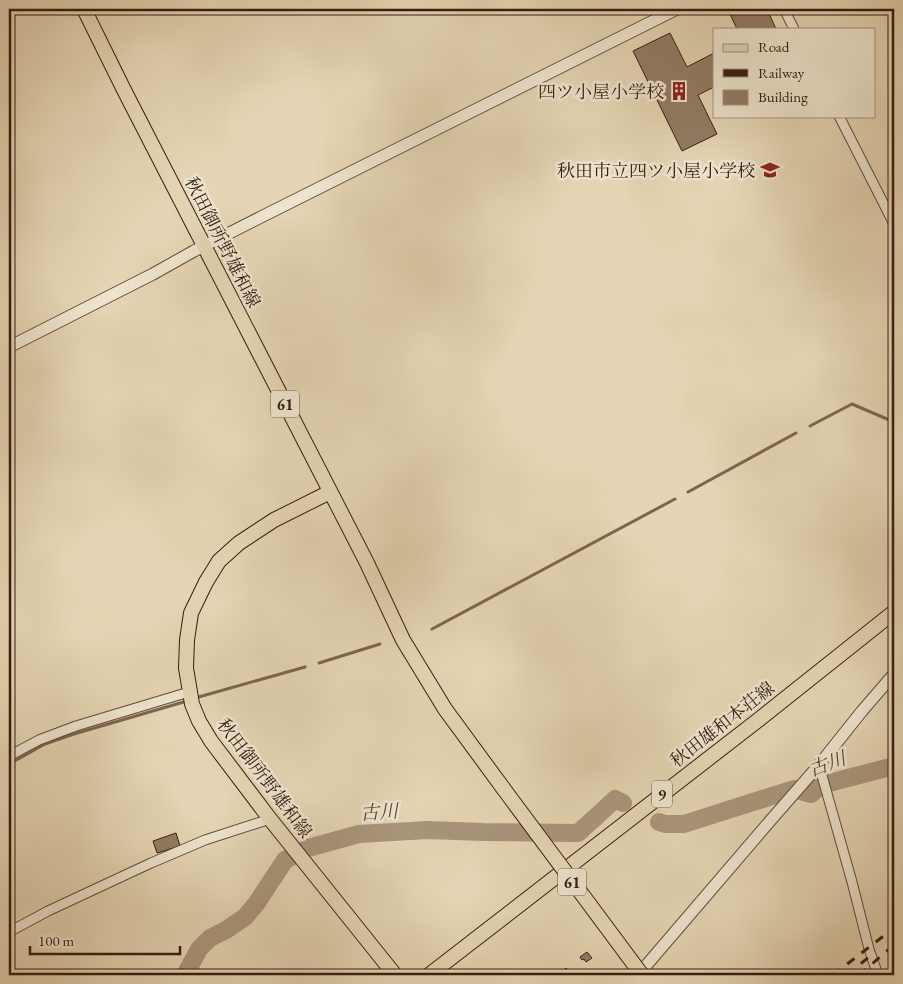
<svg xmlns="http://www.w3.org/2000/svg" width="903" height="984" viewBox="0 0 903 984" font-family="'EB Garamond','Noto Serif JP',serif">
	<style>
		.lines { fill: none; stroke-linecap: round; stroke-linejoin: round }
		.stream { stroke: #7c6550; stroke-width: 3 }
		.river { stroke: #aa967c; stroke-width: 18 }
		.building { fill: #917c65; stroke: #371c0f }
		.minor-casing { stroke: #624a38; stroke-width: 11 }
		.tertiary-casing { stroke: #624a38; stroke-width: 13 }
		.primary-casing { stroke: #371c0f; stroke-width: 16 }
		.minor { stroke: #eee4ce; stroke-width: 9 }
		.tertiary { stroke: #eee4ce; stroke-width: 11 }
		.primary { stroke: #e5d5b4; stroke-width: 14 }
		.rail { stroke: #371c0f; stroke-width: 3; stroke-dasharray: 9 9; stroke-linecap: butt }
		.primary-bridge-casing { stroke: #371c0f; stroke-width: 16; stroke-linecap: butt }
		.primary-bridge { stroke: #e5d5b4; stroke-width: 14 }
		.labels { text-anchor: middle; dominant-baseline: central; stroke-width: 5; stroke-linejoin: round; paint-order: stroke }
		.shield { fill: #eee4ce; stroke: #6e5848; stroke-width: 1 }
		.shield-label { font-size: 16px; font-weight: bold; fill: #371c0f }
		.poi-label { font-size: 18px; fill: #371c0f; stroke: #eee4ce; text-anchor: end }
		.street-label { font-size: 18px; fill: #371c0f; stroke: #eee4ce }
		.water-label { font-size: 19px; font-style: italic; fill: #5f4735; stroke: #eee4ce }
	</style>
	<rect width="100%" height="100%" fill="#e5d5b4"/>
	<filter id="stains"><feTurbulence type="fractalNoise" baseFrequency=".004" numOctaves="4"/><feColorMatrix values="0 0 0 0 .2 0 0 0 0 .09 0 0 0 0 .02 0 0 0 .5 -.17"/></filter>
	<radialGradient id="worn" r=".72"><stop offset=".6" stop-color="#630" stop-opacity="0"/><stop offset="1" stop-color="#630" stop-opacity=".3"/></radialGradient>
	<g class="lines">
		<!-- stream -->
		<g class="stream">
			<polyline points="810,426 852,404 894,422"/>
			<polyline points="688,492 796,433"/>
			<polyline points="432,629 675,499"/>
			<polyline points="319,663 380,644"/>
			<polyline points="195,698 305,667"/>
			<polyline points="9,764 45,744 74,734 187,701"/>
		</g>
		<!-- river -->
		<g class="river">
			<polyline points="659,822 665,824 684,824 794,789 811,794 821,785 894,766"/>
			<polyline points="185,975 199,949 210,938 226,930 245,917 256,904 285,860 308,848 359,834 428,830 483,832 578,833 598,815 615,799 623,803"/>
		</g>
	</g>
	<!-- building -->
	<g class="building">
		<polygon points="730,9 767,9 776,29 737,29 728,10"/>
		<polygon points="670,33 687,67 714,53 714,87 698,95 717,134 682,151 633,51"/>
		<polygon points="176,833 180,846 157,853 153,841"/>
		<polygon points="587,952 592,958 586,962 584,959 582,960 580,957"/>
		<polygon points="566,968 572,975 563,975 561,972"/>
	</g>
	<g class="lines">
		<!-- minor casing -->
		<g class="minor-casing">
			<g id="minor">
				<polyline points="784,9 794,29"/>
				<polyline points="839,116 894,224"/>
				<polyline points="9,756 39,740 76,726 189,692"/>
				<polyline points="819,765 852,882 869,949 878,975"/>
				<polyline points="9,932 48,911 151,863 205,840 270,819"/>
			</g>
		</g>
		<!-- tertiary casing -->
		<g class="tertiary-casing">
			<g id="tertiary">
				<polyline points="9,347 153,274 194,251 263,216 677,9"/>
				<polyline points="638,975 770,821 819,765 862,711 894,674"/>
			</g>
		</g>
		<!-- primary casing -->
		<g class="primary-casing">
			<g id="primary">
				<polyline points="84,9 124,90 367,563 403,640 445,709 503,788"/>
				<polyline points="330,492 274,520 239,543 219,561 206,582 191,613 187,640 186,668 192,704 199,721 211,741 270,819 395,975"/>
				<polyline points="429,975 757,721 894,612"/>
			</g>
		</g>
		<!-- minor -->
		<use href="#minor" class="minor"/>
		<!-- tertiary -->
		<use href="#tertiary" class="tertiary"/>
		<!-- primary -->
		<use href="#primary" class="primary"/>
		<!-- rail -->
		<g class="rail">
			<polyline points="833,975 894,928"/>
			<polyline points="847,975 875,952"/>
			<polyline points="859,975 894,945"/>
		</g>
		<!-- primary-bridge casing -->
		<g class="primary-bridge-casing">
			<polyline id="primary-bridge" points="503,788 642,975"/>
		</g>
		<!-- primary-bridge -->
		<use href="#primary-bridge" class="primary-bridge"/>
	</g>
	<!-- icons -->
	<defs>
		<g id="building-bare" transform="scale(1.5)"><path d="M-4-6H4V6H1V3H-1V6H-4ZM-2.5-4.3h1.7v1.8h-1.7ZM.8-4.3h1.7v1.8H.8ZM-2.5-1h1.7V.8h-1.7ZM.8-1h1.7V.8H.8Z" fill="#8f2418" stroke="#eee4ce" stroke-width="2.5" paint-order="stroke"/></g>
		<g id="school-bare" transform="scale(1.5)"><path d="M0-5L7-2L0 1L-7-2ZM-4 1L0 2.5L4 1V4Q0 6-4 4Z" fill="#8f2418" stroke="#eee4ce" stroke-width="2.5" paint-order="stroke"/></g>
	</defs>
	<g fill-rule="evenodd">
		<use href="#building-bare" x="679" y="91"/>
		<use href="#school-bare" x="770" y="170"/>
	</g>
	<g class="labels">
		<!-- shield labels -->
		<g class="shield">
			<rect x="271" y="390.5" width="28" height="27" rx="4"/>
			<rect x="652" y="780.5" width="20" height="27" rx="4"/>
			<rect x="558" y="868.5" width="28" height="27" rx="4"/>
		</g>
		<g class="shield-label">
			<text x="285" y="404">61</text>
			<text x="662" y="794">9</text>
			<text x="572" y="882">61</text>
		</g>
		<!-- poi labels -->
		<g class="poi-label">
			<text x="664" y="91">四ツ小屋小学校</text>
			<text x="755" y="170">秋田市立四ツ小屋小学校</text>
		</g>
		<!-- street labels -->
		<g class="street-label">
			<text transform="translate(223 242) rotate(63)">秋田御所野雄和線</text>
			<text transform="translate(722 724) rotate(-38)">秋田雄和本荘線</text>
			<text transform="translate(265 778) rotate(53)">秋田御所野雄和線</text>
		</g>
		<!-- water labels -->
		<g class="water-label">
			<text transform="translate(827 764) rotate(-20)">古川</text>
			<text transform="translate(379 812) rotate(-4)">古川</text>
		</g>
	</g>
	<!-- margin -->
	<rect width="903" height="984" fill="none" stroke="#e5d5b4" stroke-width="30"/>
	<rect x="10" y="10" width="883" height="964" fill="none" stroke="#371c0f" stroke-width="2.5"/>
	<rect x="15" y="15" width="873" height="954" fill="none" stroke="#371c0f"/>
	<!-- legend -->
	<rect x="713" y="28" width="162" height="90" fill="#eee4ce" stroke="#a59482"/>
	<rect x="723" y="44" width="25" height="8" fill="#e5d5b4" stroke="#a59482"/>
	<text x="758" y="52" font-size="15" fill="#371c0f">Road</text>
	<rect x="723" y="69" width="25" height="8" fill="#371c0f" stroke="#a59482"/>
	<text x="758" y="78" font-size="15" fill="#371c0f">Railway</text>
	<rect x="723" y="90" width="25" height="15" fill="#917c65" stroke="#a59482"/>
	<text x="758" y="102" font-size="15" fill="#371c0f">Building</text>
	<!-- scale -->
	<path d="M30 946v8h150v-8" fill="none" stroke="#371c0f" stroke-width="2.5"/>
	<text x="38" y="946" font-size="15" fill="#371c0f" stroke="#eee4ce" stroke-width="4" paint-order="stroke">100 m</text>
	<rect width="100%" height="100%" filter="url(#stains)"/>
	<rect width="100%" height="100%" fill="url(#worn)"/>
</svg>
